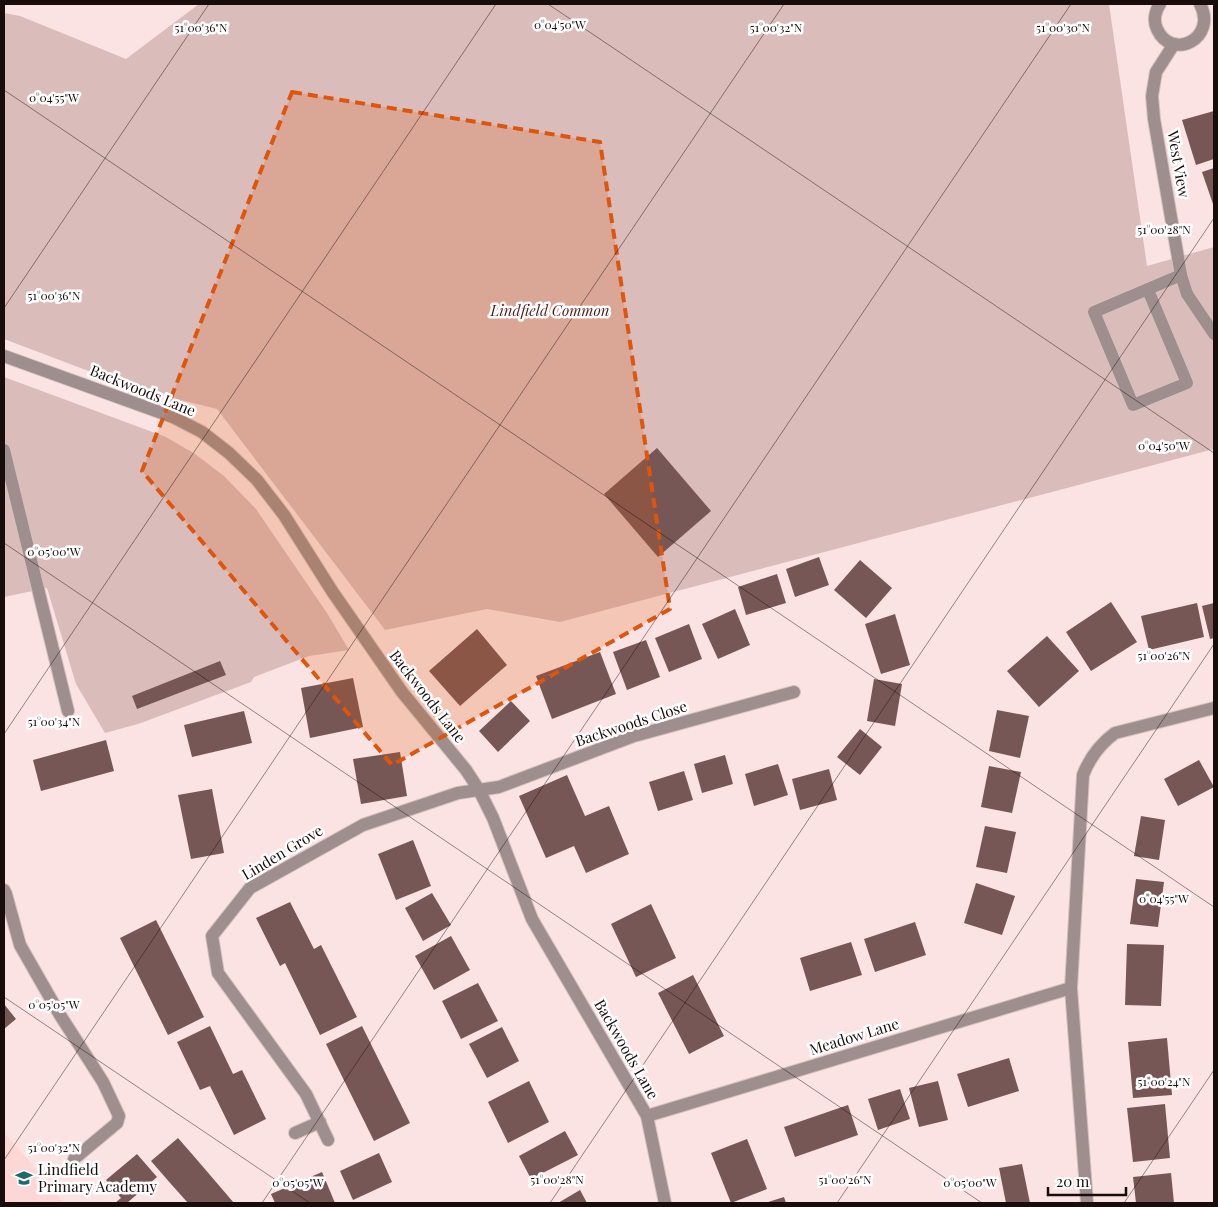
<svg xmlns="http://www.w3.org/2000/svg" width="1218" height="1207" viewBox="0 0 1218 1207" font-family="'Playfair Display',serif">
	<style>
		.built { fill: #fdd7d5 }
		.green { fill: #dabcba }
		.building { fill: #775755 }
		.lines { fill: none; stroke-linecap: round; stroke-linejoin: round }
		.service-casing { stroke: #d6c1c0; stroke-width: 14 }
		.minor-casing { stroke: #d6c1c0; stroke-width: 14 }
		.service { stroke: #9e8e8d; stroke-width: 12 }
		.minor { stroke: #9e8e8d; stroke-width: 12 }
		.marked { fill: #de550c; fill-opacity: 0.2; stroke: #de550c; stroke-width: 4; stroke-dasharray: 10 6; stroke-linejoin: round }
		.ticks { fill: none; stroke: #190d0c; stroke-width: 1; stroke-opacity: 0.45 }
		.labels { text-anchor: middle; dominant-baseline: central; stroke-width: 5; stroke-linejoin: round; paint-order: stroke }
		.street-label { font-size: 15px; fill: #190d0c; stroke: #fff }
		.park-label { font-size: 15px; font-style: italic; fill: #531d1e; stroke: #fff }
		.poi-label { font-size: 15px; fill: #190d0c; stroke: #fff; text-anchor: start }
		.ticks-label { font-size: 12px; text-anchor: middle; fill: #190d0c; stroke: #fff; stroke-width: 5; stroke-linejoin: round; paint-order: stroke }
	</style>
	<rect width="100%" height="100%" fill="#fae3e2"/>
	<!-- built -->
	<polygon class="built" points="4,1133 23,1154 64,1203 4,1203"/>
	<!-- green -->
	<g class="green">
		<polygon points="199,4 1109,4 1147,266 1214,247 1214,449 560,622 487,609 385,630 217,409 136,389 4,339 4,13 20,16 126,59"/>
		<polygon points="4,377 166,437 195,454 224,476 256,509 327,613 349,650 309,656 254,677 251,682 138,724 105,733 76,684 47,588 4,597"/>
	</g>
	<!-- building -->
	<g class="building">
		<polygon points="1214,111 1214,159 1196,165 1182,120"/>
		<polygon points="1214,168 1214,207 1202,172"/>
		<polygon points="657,448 711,511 658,557 604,494"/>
		<polygon points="819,557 829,585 795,597 786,569"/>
		<polygon points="860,560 892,588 866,618 834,590"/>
		<polygon points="777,574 786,603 746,615 738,587"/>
		<polygon points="1111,602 1137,642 1091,671 1066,632"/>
		<polygon points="1197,603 1204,637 1149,650 1141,616"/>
		<polygon points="1214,603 1214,638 1210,639 1202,606"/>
		<polygon points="735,609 750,645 718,659 702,624"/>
		<polygon points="895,614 910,665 881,674 865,624"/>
		<polygon points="689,624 702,659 669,672 655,638"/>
		<polygon points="477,629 507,665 460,706 429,671"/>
		<polygon points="1047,636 1079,671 1039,707 1007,671"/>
		<polygon points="646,640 660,677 627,690 613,652"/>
		<polygon points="600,652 616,694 552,719 536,676"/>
		<polygon points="220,661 226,675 137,709 132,696"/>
		<polygon points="353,678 363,727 310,738 301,688"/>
		<polygon points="874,679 902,684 895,726 867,721"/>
		<polygon points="511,701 530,721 498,752 479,731"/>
		<polygon points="997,710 1029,716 1020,758 989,751"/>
		<polygon points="244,711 252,743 192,757 184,725"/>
		<polygon points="860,729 882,747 860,775 837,757"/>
		<polygon points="106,740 114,771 41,791 33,760"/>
		<polygon points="400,752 407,796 361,804 353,759"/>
		<polygon points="725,755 733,784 702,793 694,764"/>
		<polygon points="1199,760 1214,787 1178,806 1164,779"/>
		<polygon points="778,764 788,795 754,806 745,774"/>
		<polygon points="989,766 1021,772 1012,813 981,807"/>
		<polygon points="829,769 837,800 800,810 792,779"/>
		<polygon points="684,771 693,800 658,811 649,782"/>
		<polygon points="567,775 585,816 609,806 629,854 586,873 574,846 546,858 519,796"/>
		<polygon points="212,789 224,853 191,859 178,795"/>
		<polygon points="1141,816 1165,820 1159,860 1134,856"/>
		<polygon points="985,826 1016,832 1007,873 976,867"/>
		<polygon points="413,840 431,886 396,900 378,854"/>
		<polygon points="1136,879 1164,882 1158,927 1130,924"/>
		<polygon points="976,883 1015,896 1002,935 964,923"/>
		<polygon points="432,893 451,925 423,941 405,908"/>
		<polygon points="290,902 314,949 321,945 357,1017 320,1035 285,963 280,966 256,918"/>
		<polygon points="651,904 676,958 636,977 611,924"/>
		<polygon points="156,920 204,1017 168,1035 120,938"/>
		<polygon points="915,922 926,955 875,972 864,939"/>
		<polygon points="451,936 470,970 434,990 415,956"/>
		<polygon points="851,942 862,975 810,991 800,958"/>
		<polygon points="1127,944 1164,945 1161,1006 1125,1005"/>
		<polygon points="693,975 724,1036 689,1054 658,993"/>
		<polygon points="478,983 498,1021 461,1039 442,1001"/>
		<polygon points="4,1004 16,1019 4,1029"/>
		<polygon points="210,1026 233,1074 242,1070 266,1119 234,1135 210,1086 200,1090 177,1042"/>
		<polygon points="362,1026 410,1123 374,1141 326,1044"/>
		<polygon points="502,1027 519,1061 487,1078 469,1044"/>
		<polygon points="1167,1038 1172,1095 1133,1098 1128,1042"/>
		<polygon points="1009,1058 1019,1091 968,1107 957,1074"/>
		<polygon points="529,1081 549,1122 508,1143 488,1102"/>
		<polygon points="938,1081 948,1120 919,1127 909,1088"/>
		<polygon points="900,1089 910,1119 878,1130 868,1099"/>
		<polygon points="1165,1104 1170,1158 1133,1162 1127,1108"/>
		<polygon points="848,1105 858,1135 795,1157 784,1127"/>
		<polygon points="565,1131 578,1155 531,1179 519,1156"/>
		<polygon points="178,1138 198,1161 234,1203 188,1203 171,1184 151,1161"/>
		<polygon points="747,1139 767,1189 731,1203 711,1153"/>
		<polygon points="379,1153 392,1182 353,1200 340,1171"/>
		<polygon points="137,1154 157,1177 127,1203 115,1203 121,1198 106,1180"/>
		<polygon points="1022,1164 1030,1203 1006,1203 999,1168"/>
		<polygon points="322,1172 335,1203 275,1203 271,1194"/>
		<polygon points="1171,1173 1174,1203 1136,1203 1133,1177"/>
		<polygon points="580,1190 587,1203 558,1203"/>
		<polygon points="784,1197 786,1203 765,1203"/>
	</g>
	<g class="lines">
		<!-- service casing -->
		<g class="service-casing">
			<g id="service">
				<polyline points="1148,290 1187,383 1133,405 1094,312 1181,275"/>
				<polyline points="1187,294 1214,334"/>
				<polyline points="4,450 68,711"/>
			</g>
		</g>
		<!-- minor casing -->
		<g class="minor-casing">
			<g id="minor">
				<path d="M1160 4C1155 11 1153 21 1157 29 1172 62 1218 38 1200 4"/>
				<polyline points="1174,44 1156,72 1152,96 1154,119 1181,275 1187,294"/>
				<polyline points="4,356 173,417 202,432 229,453 257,480 284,515 332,591 402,692 466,770 479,790 493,818 532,919 647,1116 665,1203"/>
				<polyline points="4,890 6,894 20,945 60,1015 103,1082 119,1116 117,1123 74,1159"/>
				<polyline points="647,1116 1071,988"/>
				<polyline points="295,1133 320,1122"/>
				<polyline points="328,1140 306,1094 218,973 212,936 250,888 363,825 458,793 499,787 634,736 794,692"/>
				<path d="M1087 1203 1071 988 1083 775C1090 757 1100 744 1115 733L1214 708"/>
			</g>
		</g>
		<!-- service -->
		<use href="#service" class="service"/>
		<!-- minor -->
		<use href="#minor" class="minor"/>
	</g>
	<!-- marked area -->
	<path class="marked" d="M292 92 600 142 670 609 392 765 142 471Z"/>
	<!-- ticks -->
	<path class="ticks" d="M548 4 1214 453M4 90 1214 907M4 308 209 4M4 543 982 1203M4 734 496 4M4 997 310 1203M4 1160 784 4M262 1203 1071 4M550 1203 1214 218M837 1203 1214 644M1124 1203 1214 1070"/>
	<!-- icons -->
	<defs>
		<g id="school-bare" transform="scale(1.35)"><path d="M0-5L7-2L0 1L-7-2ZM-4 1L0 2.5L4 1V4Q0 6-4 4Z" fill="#1c696e" stroke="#fff" stroke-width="2.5" paint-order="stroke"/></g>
	</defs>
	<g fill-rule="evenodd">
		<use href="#school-bare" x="24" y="1178"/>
	</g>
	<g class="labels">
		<!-- street labels -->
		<g class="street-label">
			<text transform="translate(1179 164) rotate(80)">West View</text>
			<text transform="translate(143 390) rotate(22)">Backwoods Lane</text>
			<text transform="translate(428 696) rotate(52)">Backwoods Lane</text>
			<text transform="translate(631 723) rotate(-18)">Backwoods Close</text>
			<text transform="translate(282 852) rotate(-31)">Linden Grove</text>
			<text transform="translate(854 1036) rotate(-17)">Meadow Lane</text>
			<text transform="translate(627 1049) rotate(60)">Backwoods Lane</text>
		</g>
		<!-- park labels -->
		<g class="park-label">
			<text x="550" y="310">Lindfield Common</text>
		</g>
		<!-- poi labels -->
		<g class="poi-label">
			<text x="38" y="1169">Lindfield<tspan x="38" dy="17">Primary Academy</tspan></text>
		</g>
	</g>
	<g class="ticks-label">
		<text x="560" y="29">0°04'50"W</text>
		<text x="201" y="32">51°00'36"N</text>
		<text x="776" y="32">51°00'32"N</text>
		<text x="1063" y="32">51°00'30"N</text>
		<text x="54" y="102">0°04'55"W</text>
		<text x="1164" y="234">51°00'28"N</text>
		<text x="54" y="300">51°00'36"N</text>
		<text x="1164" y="450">0°04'50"W</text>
		<text x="54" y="556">0°05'00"W</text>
		<text x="1164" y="660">51°00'26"N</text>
		<text x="54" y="726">51°00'34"N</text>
		<text x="1164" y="903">0°04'55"W</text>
		<text x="54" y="1009">0°05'05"W</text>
		<text x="1164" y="1086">51°00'24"N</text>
		<text x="54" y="1152">51°00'32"N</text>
		<text x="557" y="1184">51°00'28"N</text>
		<text x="845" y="1184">51°00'26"N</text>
		<text x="298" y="1187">0°05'05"W</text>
		<text x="970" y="1187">0°05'00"W</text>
	</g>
	<!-- border -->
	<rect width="1218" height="1207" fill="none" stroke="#190d0c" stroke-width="10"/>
	<!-- scale -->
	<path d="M1048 1187v8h78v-8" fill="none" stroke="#190d0c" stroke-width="2.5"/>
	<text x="1056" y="1187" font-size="15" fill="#190d0c" stroke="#ffffff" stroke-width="4" paint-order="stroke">20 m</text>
</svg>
